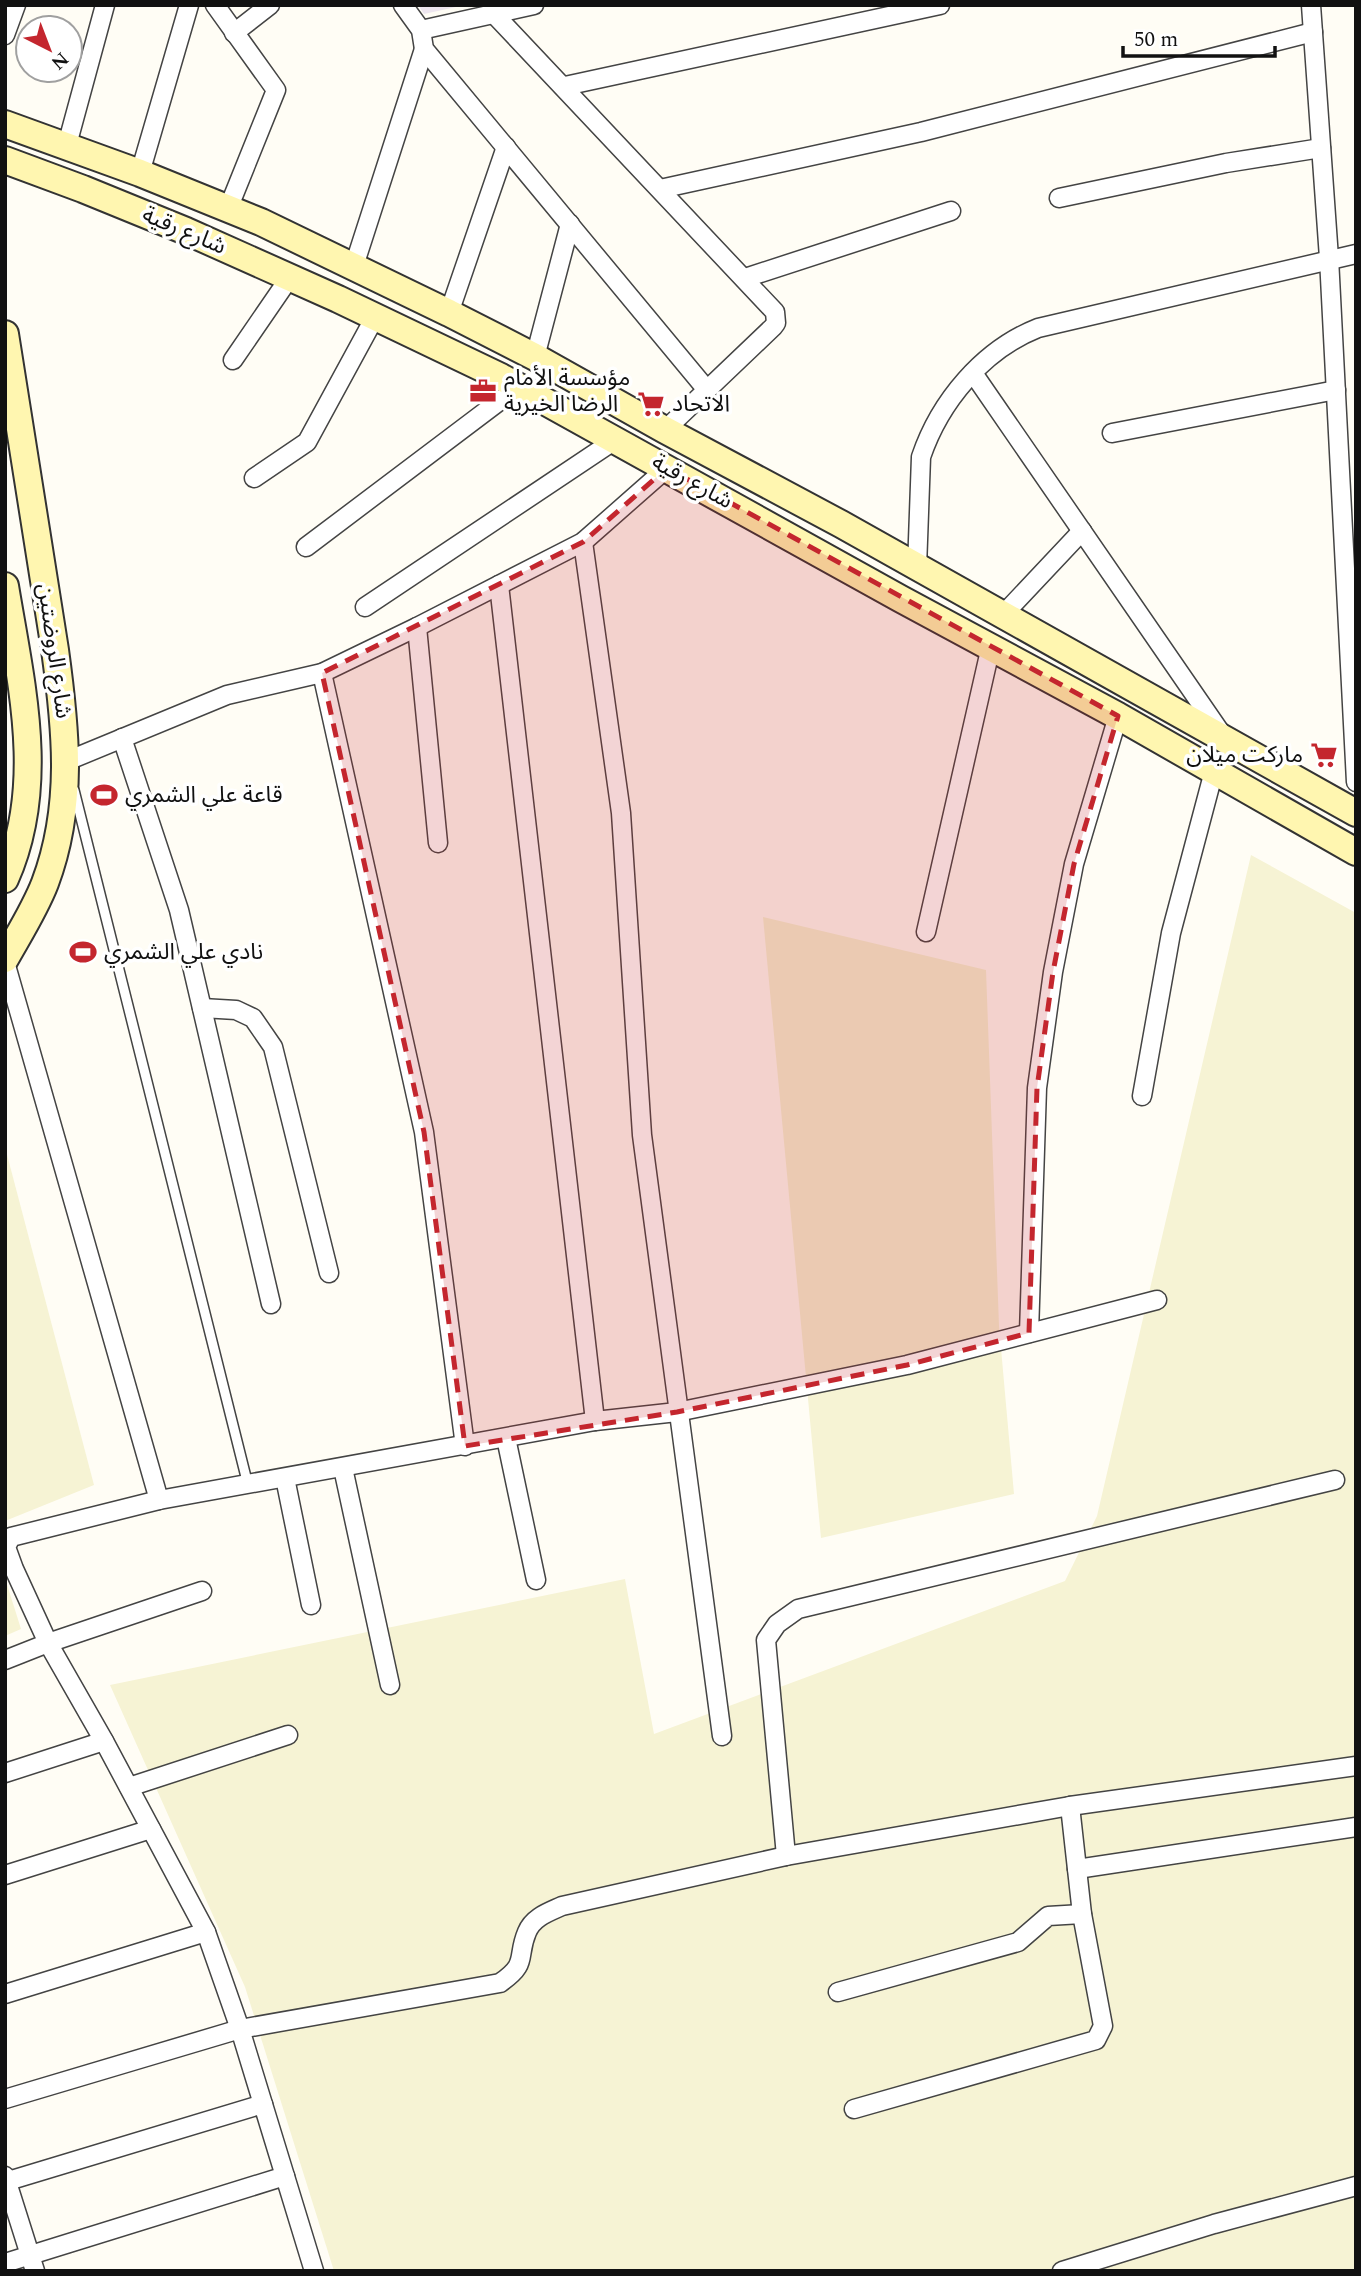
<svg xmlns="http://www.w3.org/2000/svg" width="1361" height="2276" viewBox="0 0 1361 2276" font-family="Spectral,'Noto Sans Arabic',serif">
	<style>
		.industrial { fill: #eee6ef }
		.farmland { fill: #f6f3d4 }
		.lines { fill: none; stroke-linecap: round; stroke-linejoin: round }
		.lane-casing { stroke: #444; stroke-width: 12 }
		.street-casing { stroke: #444; stroke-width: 21 }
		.secondary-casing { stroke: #333; stroke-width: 30 }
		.lane { stroke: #fff; stroke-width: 9 }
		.street { stroke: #fff; stroke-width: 18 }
		.secondary { stroke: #fff6b0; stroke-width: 26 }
		.marked { fill: #c4262e; fill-opacity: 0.2; stroke: #c4262e; stroke-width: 5; stroke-dasharray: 14 9; stroke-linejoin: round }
		.labels { text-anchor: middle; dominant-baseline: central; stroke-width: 7; stroke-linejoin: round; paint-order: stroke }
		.street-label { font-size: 23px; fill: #111; stroke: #fff }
		.poi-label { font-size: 23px; fill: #111; stroke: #fff; text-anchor: start }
	</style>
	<rect width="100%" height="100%" fill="#fffdf5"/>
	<!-- industrial -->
	<polygon class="industrial" points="418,5 465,5 424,14"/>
	<!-- farmland -->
	<g class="farmland">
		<polygon points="1251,855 1356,913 1356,2271 334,2271 245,1987 110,1685 625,1579 654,1734 1065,1581 1097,1516"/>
		<polygon points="763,917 986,970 999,1326 1014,1494 821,1538"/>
		<polygon points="5,1147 94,1485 5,1521"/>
		<polygon points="5,1578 21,1629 5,1636"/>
	</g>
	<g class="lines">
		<!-- lane casing -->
		<g class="lane-casing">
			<polyline id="lane" points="74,790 248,1485"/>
		</g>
		<!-- street casing -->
		<g class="street-casing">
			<g id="street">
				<polyline points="215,5 276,90 228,209"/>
				<polyline points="403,5 421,30 424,49 707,390"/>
				<polyline points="1311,5 1329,258 1356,782"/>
				<polyline points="494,14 775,312 776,323 773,327 665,430"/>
				<polyline points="421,30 534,5"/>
				<polyline points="234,33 270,5"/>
				<polyline points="5,35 16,5"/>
				<polyline points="565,86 940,5"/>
				<polyline points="67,145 105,5"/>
				<polyline points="140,173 189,5"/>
				<polyline points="660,189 921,132 1313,32"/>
				<polyline points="1059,198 1226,163 1321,148"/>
				<polyline points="354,266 424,49"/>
				<polyline points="745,278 951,211"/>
				<polyline points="449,313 506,147"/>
				<polyline points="535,357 570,224"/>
				<polyline points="233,360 290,277"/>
				<polyline points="973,373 1221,733"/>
				<polyline points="1112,433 1336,390"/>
				<polyline points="254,478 307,442 375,317"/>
				<polyline points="583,542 621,813 642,1135 722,1736"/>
				<polyline points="306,547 518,387"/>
				<path d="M917 568 921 457C940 401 983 350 1038 328L1356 254"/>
				<polyline points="499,585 595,1421"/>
				<polyline points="365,607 615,440"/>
				<polyline points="1002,616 1082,531"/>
				<polyline points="417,627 438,843"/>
				<polyline points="322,673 424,1132 465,1446"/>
				<polyline points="122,738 179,910 271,1304"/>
				<polyline points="67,761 227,695 322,673 417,627 583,542 667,468"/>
				<polyline points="926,932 991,646"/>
				<polyline points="5,962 159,1500"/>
				<polyline points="202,1008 236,1010 253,1018 273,1047 329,1273"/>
				<polyline points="1142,1096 1171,933 1214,771"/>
				<polyline points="1029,1333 1037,1088 1053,972 1074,864 1118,716"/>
				<polyline points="506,1438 536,1580"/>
				<polyline points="343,1468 390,1685"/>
				<polyline points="285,1478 311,1605"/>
				<polyline points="5,1660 48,1643 202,1591"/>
				<polyline points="5,1773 104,1741"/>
				<polyline points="129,1787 288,1735"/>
				<polyline points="786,1856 766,1640 777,1624 798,1609 1335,1480"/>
				<polyline points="1077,1869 1356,1827"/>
				<polyline points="5,1875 151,1829"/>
				<polyline points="838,1992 1018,1942 1048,1916 1082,1914"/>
				<polyline points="5,1994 206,1932"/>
				<path d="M5 2099 240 2029 500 1983C529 1963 516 1958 527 1932 533 1917 549 1912 562 1906L786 1856 1070 1806 1356 1766"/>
				<polyline points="854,2109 1096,2040 1103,2026 1082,1914 1070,1806"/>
				<polyline points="5,2176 35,2271"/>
				<polyline points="8,2181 263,2104"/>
				<polyline points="5,2263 285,2176"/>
				<polyline points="314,2271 240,2029 206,1932 104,1741 48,1643 14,1569 6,1547 11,1537 159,1500 595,1421 677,1412 907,1365 1157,1300"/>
				<polyline points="1062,2271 1214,2224 1356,2186"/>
			</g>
		</g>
		<!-- secondary casing -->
		<g class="secondary-casing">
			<g id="secondary">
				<polyline points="5,124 140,173 261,222 449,313 535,357 665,430 841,524 1356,813"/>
				<polyline points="5,160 83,189 186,231 338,299 501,377 901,599 1118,716 1356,852"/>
				<path d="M5 334 55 650C66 729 74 806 45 883 35 909 19 934 5 959"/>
				<path d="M5 586C21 683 47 785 5 879"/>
			</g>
		</g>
		<!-- lane -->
		<use href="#lane" class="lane"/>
		<!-- street -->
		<use href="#street" class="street"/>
		<!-- secondary -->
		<use href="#secondary" class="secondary"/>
	</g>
	<!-- marked area -->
	<path class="marked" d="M667 468 1118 716 1074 864 1053 972 1037 1088 1029 1333 907 1365 677 1412 465 1446 424 1132 322 673 583 542Z"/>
	<!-- icons -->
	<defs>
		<g id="office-bare" transform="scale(2.1)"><path d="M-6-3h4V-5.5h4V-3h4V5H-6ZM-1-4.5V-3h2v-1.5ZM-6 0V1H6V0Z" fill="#c4262e" stroke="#fff" stroke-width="2.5" paint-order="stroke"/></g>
		<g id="supermarket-bare" transform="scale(2.1)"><path d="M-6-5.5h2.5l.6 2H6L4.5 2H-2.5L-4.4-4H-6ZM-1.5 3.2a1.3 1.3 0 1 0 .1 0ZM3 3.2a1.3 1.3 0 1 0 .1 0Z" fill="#c4262e" stroke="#fff" stroke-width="2.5" paint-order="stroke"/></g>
		<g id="stadium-bare" transform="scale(2.1)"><path d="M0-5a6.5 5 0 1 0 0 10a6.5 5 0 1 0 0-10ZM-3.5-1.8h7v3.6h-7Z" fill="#c4262e" stroke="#fff" stroke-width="2.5" paint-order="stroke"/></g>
	</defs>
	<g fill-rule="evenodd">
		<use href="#office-bare" x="483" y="391"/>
		<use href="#supermarket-bare" x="651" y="404"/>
		<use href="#supermarket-bare" x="1324" y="755"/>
		<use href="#stadium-bare" x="104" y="795"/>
		<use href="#stadium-bare" x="83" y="952"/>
	</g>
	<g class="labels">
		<!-- street labels -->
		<g class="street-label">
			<text transform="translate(184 231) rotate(23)">شارع رقية</text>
			<text transform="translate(692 482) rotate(29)">شارع رقية</text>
			<text transform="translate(54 651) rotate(82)">شارع الروضتين</text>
		</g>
		<!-- poi labels -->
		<g class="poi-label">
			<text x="504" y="378">مؤسسة الأمام<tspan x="504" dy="26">الرضا الخيرية</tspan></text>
			<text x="672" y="404">الاتحاد</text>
			<text x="1303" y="755" text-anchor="end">ماركت ميلان</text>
			<text x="125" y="795">قاعة علي الشمري</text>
			<text x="104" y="952">نادي علي الشمري</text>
		</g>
	</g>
	<!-- border -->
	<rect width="1361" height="2276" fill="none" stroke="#111111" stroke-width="14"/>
	<!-- north arrow -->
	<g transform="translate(49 49) rotate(138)"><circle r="33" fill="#ffffff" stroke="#a0a0a0" stroke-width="2"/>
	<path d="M0-5L12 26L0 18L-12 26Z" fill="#c4262e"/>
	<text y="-10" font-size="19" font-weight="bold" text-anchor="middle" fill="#111111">N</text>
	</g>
	<!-- scale -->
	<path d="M1123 46v10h152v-10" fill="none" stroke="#111111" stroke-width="3.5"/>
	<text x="1134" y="46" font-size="21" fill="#111111" stroke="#ffffff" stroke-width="5" paint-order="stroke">50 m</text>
</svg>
